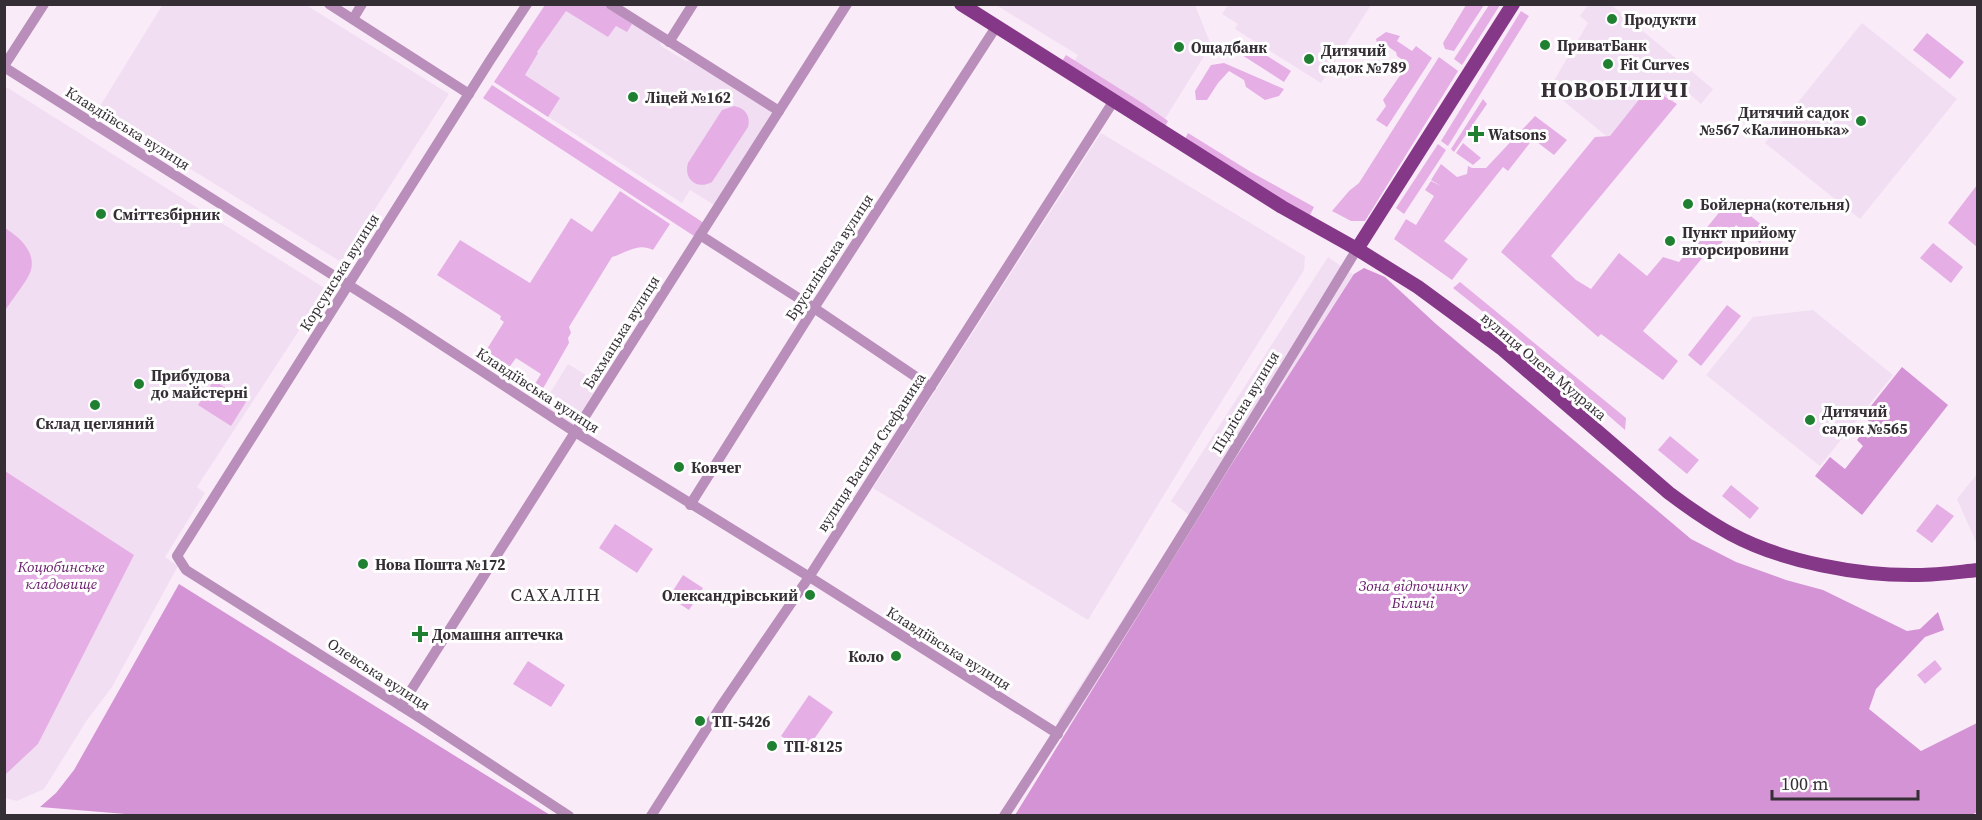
<svg xmlns="http://www.w3.org/2000/svg" width="1982" height="820" viewBox="0 0 1982 820" font-family="'Source Serif 4',serif">
	<style>
		.built { fill: #f2def2 }
		.green { fill: #e5afe5 }
		.forest { fill: #d493d4 }
		.lines { fill: none; stroke-linecap: round; stroke-linejoin: round }
		.minor { stroke: #b98eba; stroke-width: 10 }
		.major { stroke: #863888; stroke-width: 14 }
		.poi-dot { fill: #1f8032; stroke: #fefefe; stroke-width: 2 }
		.labels { text-anchor: middle; dominant-baseline: central; stroke-width: 6; stroke-linejoin: round; paint-order: stroke }
		.poi-label { font-size: 15px; font-weight: bold; fill: #352f35; stroke: #fefefe; text-anchor: start }
		.street-label { font-size: 15px; fill: #352f35; stroke: #fefefe }
		.park-label { font-size: 15px; font-style: italic; fill: #651868; stroke: #fefefe }
		.quarter-label { font-size: 18px; letter-spacing: 1.5px; fill: #352f35; stroke: #fefefe }
		.district-label { font-size: 21px; font-weight: bold; letter-spacing: 1.5px; fill: #352f35; stroke: #fefefe }
	</style>
	<rect width="100%" height="100%" fill="#faebf9"/>
	<!-- built -->
	<g class="built">
		<polygon points="163,4 306,5 449,94 341,262 97,111"/>
		<polygon points="1610,4 1713,89 1701,104 1684,89 1671,104 1610,139 1549,89 1588,23 1580,16 1588,5"/>
		<polygon points="545,5 604,5 660,41 661,46 686,61 690,60 772,112 714,205 690,190 682,203 494,82"/>
		<polygon points="996,5 1195,5 1211,45 1163,122 1072,65 1078,55"/>
		<polygon points="1228,5 1228,4 1371,5 1321,83 1235,29 1238,24 1222,14"/>
		<polygon points="1862,23 1957,99 1860,219 1765,143"/>
		<polygon points="5,88 8,88 326,289 197,487 205,493 165,557 178,566 112,687 87,720 44,789 17,801 5,798 5,775 38,744 134,555 5,471"/>
		<polygon points="1101,133 1305,256 1304,270 1198,439 1088,620 873,488"/>
		<polygon points="1328,257 1358,278 1073,732 1058,720 1189,515 1171,501"/>
		<polygon points="1813,310 1893,375 1820,466 1706,375 1753,317"/>
		<polygon points="568,364 602,385 573,426 542,406"/>
		<polygon points="1977,474 1977,544 1957,499"/>
	</g>
	<!-- green -->
	<g class="green">
		<polygon points="545,5 603,5 632,24 627,32 616,26 608,37 566,11 537,52 538,53 525,75 560,98 548,117 494,82"/>
		<polygon points="1466,5 1484,5 1454,51 1445,49 1443,43"/>
		<polygon points="1489,5 1500,5 1462,65 1454,59"/>
		<polygon points="1521,11 1529,16 1448,146 1441,141"/>
		<polygon points="1386,32 1400,36 1397,41 1412,51 1416,46 1432,58 1387,127 1376,120 1386,106 1383,100 1408,64 1397,56 1396,52 1383,43 1378,47 1376,39"/>
		<polygon points="1927,33 1964,62 1950,79 1913,50"/>
		<polygon points="1248,44 1291,71 1284,82 1242,55"/>
		<polygon points="1066,55 1144,104 1168,121 1164,129 1060,64"/>
		<polygon points="1439,57 1458,71 1365,221 1351,221 1332,211 1349,191 1359,183"/>
		<polygon points="1224,63 1284,89 1279,96 1265,100 1246,87 1244,80 1229,71 1218,83 1207,100 1196,100 1195,91 1211,65"/>
		<polygon points="492,85 707,225 697,238 483,98"/>
		<polygon points="1649,87 1677,104 1551,256 1576,280 1591,289 1619,253 1647,276 1663,257 1679,262 1730,199 1769,231 1760,243 1736,225 1709,258 1703,257 1643,331 1678,361 1663,380 1601,334 1598,337 1501,252 1595,137 1610,136"/>
		<polygon points="1483,99 1487,104 1454,152 1451,149"/>
		<path d="M734 106C745 108 751 116 748 127L712 182C698 190 683 180 688 163L722 110Z"/>
		<polygon points="1535,116 1567,140 1554,155 1533,139 1508,171 1503,167 1444,241 1468,259 1452,280 1394,239 1406,219 1416,225 1434,196 1425,190 1431,181 1441,186 1431,180 1441,164 1457,177 1467,174 1468,166 1472,168 1486,168"/>
		<polygon points="1188,133 1251,172 1314,207 1310,215 1269,194 1184,141"/>
		<polygon points="1463,143 1481,158 1473,165 1456,153"/>
		<polygon points="1438,144 1446,150 1404,214 1396,208"/>
		<polygon points="1977,185 1978,247 1977,247 1948,223"/>
		<path d="M620 191 670 224 653 250C638 242 626 253 612 257L569 327 571 333 568 338 569 343 541 392 533 387 541 374 516 358 508 369 492 357 487 349 504 322 500 319 501 316 437 275 460 240 530 283 571 218 592 232Z"/>
		<path d="M5 228C18 236 36 251 31 270 29 279 10 302 5 311Z"/>
		<polygon points="1933,243 1963,267 1951,283 1920,258"/>
		<polygon points="1460,282 1626,418 1625,430 1560,373 1453,288"/>
		<polygon points="1727,305 1741,316 1701,366 1688,355"/>
		<polygon points="214,380 246,402 231,426 198,405"/>
		<polygon points="1670,436 1699,460 1687,474 1658,450"/>
		<polygon points="5,471 134,555 38,744 5,775"/>
		<polygon points="1731,485 1759,508 1750,519 1722,496"/>
		<polygon points="1937,504 1954,516 1932,543 1916,531"/>
		<polygon points="615,524 653,549 637,573 599,548"/>
		<polygon points="683,575 703,588 689,610 669,597"/>
		<polygon points="1935,660 1942,669 1925,684 1917,675"/>
		<polygon points="528,661 565,685 551,707 513,684"/>
		<polygon points="809,695 833,712 805,752 781,736"/>
	</g>
	<!-- forest -->
	<g class="forest">
		<polygon points="1364,268 1385,277 1436,324 1691,539 1736,562 1786,580 1823,590 1907,631 1920,629 1938,612 1944,630 1925,637 1909,654 1876,689 1869,709 1921,751 1977,723 1977,812 1970,816 1015,815 1233,462 1354,274"/>
		<polygon points="1902,367 1948,405 1862,515 1815,476 1830,457 1845,469 1863,446 1857,440 1870,422 1863,416"/>
		<polygon points="179,584 550,815 150,816 40,807 56,793 74,770"/>
	</g>
	<g class="lines">
		<!-- minor -->
		<g class="minor">
			<polyline points="329,4 469,94"/>
			<polyline points="527,4 489,62 177,556 186,570 417,716 569,816"/>
			<polyline points="610,4 779,111"/>
			<polyline points="353,19 362,4"/>
			<polyline points="669,42 693,4"/>
			<polyline points="4,66 44,4"/>
			<polyline points="4,67 396,315 575,432 816,581 1058,734"/>
			<polyline points="700,235 814,308 931,387"/>
			<polyline points="690,505 814,308 996,27"/>
			<polyline points="401,706 847,4"/>
			<polyline points="651,816 723,703 809,577 1113,102"/>
			<path d="M1004 816C1126 629 1241 439 1357 249"/>
		</g>
		<!-- major -->
		<g class="major">
			<path d="M961 4 1282 207 1357 249 1418 287 1501 348 1669 493C1689 508 1709 522 1731 534 1783 562 1859 576 1918 575 1938 575 1958 572 1978 570"/>
			<polyline points="1357,249 1513,4"/>
		</g>
	</g>
	<!-- markers -->
	<g class="poi-dot">
		<circle cx="1612" cy="19" r="6"/>
		<circle cx="1545" cy="45" r="6"/>
		<circle cx="1179" cy="47" r="6"/>
		<circle cx="1309" cy="59" r="6"/>
		<circle cx="1608" cy="64" r="6"/>
		<circle cx="633" cy="97" r="6"/>
		<circle cx="1861" cy="121" r="6"/>
		<path d="M1473 125h6v6h6v6h-6v6h-6v-6h-6v-6h6z"/>
		<circle cx="1688" cy="204" r="6"/>
		<circle cx="101" cy="214" r="6"/>
		<circle cx="1670" cy="241" r="6"/>
		<circle cx="139" cy="384" r="6"/>
		<circle cx="95" cy="405" r="6"/>
		<circle cx="1810" cy="420" r="6"/>
		<circle cx="679" cy="467" r="6"/>
		<circle cx="363" cy="564" r="6"/>
		<circle cx="810" cy="595" r="6"/>
		<path d="M417 625h6v6h6v6h-6v6h-6v-6h-6v-6h6z"/>
		<circle cx="896" cy="656" r="6"/>
		<circle cx="700" cy="721" r="6"/>
		<circle cx="772" cy="746" r="6"/>
	</g>
	<g class="labels">
		<!-- poi labels -->
		<g class="poi-label">
			<text x="1624" y="19">Продукти</text>
			<text x="1557" y="45">ПриватБанк</text>
			<text x="1191" y="47">Ощадбанк</text>
			<text x="1321" y="50">Дитячий<tspan x="1321" dy="17">садок №789</tspan></text>
			<text x="1620" y="64">Fit Curves</text>
			<text x="645" y="97">Ліцей №162</text>
			<text x="1849" y="112" text-anchor="end">Дитячий садок<tspan x="1849" dy="17">№567 «Калинонька»</tspan></text>
			<text x="1488" y="134">Watsons</text>
			<text x="1700" y="204">Бойлерна(котельня)</text>
			<text x="113" y="214">Сміттєзбірник</text>
			<text x="1682" y="232">Пункт прийому<tspan x="1682" dy="17">вторсировини</tspan></text>
			<text x="151" y="375">Прибудова<tspan x="151" dy="17">до майстерні</tspan></text>
			<text x="1822" y="411">Дитячий<tspan x="1822" dy="17">садок №565</tspan></text>
			<text x="95" y="423" text-anchor="middle">Склад цегляний</text>
			<text x="691" y="467">Ковчег</text>
			<text x="375" y="564">Нова Пошта №172</text>
			<text x="798" y="595" text-anchor="end">Олександрівський</text>
			<text x="432" y="634">Домашня аптечка</text>
			<text x="884" y="656" text-anchor="end">Коло</text>
			<text x="712" y="721">ТП-5426</text>
			<text x="784" y="746">ТП-8125</text>
		</g>
		<!-- street labels -->
		<g class="street-label">
			<text transform="translate(128 128) rotate(32)">Клавдіївська вулиця</text>
			<text transform="translate(829 257) rotate(-57)">Брусилівська вулиця</text>
			<text transform="translate(339 272) rotate(-58)">Корсунська вулиця</text>
			<text transform="translate(621 332) rotate(-58)">Бахмацька вулиця</text>
			<text transform="translate(1544 366) rotate(40)">вулиця Олега Мудрака</text>
			<text transform="translate(538 390) rotate(33)">Клавдіївська вулиця</text>
			<text transform="translate(1245 402) rotate(-59)">Підлісна вулиця</text>
			<text transform="translate(871 452) rotate(-57)">вулиця Василя Стефаника</text>
			<text transform="translate(949 648) rotate(32)">Клавдіївська вулиця</text>
			<text transform="translate(379 674) rotate(33)">Олевська вулиця</text>
		</g>
		<!-- park labels -->
		<g class="park-label">
			<text x="61" y="566">Коцюбинське<tspan x="61" dy="17">кладовище</tspan></text>
			<text x="1413" y="585">Зона відпочинку<tspan x="1413" dy="17">Біличі</tspan></text>
		</g>
		<!-- quarter labels -->
		<g class="quarter-label">
			<text x="556" y="594">САХАЛІН</text>
		</g>
		<!-- district labels -->
		<g class="district-label">
			<text x="1615" y="89">НОВОБІЛИЧІ</text>
		</g>
	</g>
	<!-- border -->
	<rect width="1982" height="820" fill="none" stroke="#352f35" stroke-width="12"/>
	<!-- scale -->
	<path d="M1772 790v9h146v-9" fill="none" stroke="#352f35" stroke-width="3"/>
	<text x="1781" y="790" font-size="18" fill="#352f35" stroke="#fefefe" stroke-width="4.5" paint-order="stroke">100 m</text>
</svg>
